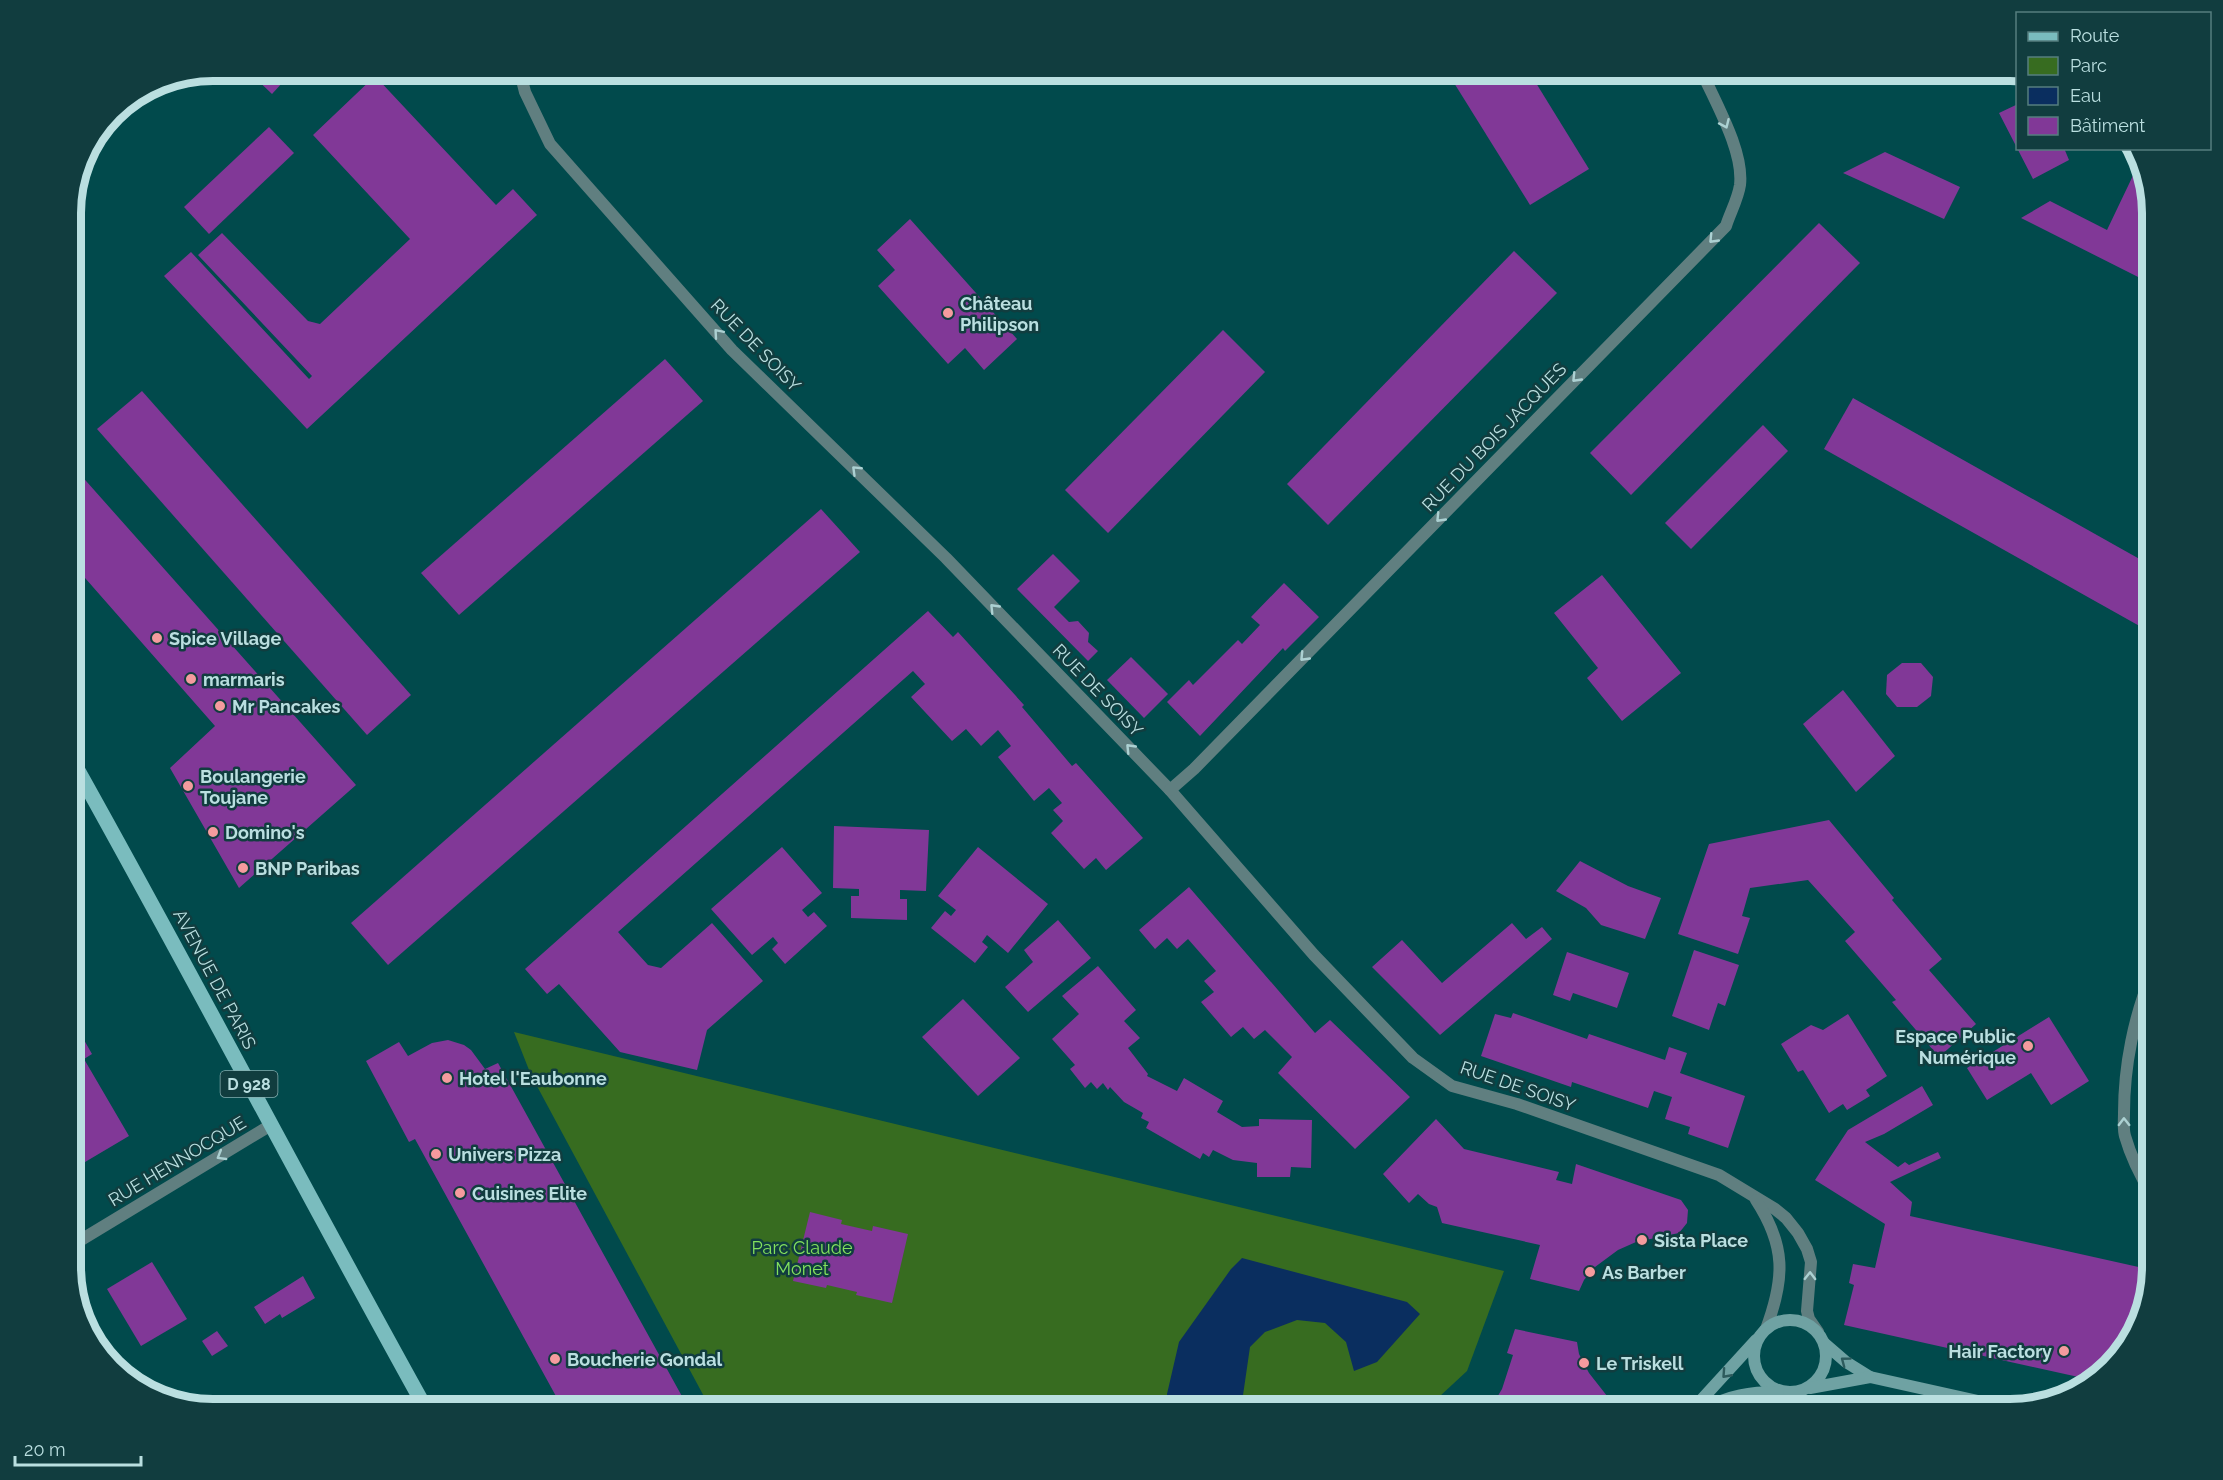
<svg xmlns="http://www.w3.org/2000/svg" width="2223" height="1480" viewBox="0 0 2223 1480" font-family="Raleway,sans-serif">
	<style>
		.green { fill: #376c20 }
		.water { fill: #0a2e5f }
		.building { fill: #813897 }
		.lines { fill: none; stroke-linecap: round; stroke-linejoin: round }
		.lane { stroke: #607f80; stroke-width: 12 }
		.street { stroke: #607f80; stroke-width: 12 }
		.secondary { stroke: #6fa2a3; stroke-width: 12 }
		.primary { stroke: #7abcbe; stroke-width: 15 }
		.oneway { stroke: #acd1d2 }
		.oneway2 { stroke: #2d5b5d }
		.poi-dot { fill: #f59b9e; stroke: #113d3f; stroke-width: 2 }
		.labels { text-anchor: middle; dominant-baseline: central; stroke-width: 5; stroke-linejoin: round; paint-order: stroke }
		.shield { fill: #113d3f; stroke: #87aeb0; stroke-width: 1.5 }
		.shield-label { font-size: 16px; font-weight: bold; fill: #badfe0 }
		.poi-label { font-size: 18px; font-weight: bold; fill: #badfe0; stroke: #113d3f; text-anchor: start }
		.street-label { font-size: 18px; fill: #badfe0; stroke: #113d3f }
		.park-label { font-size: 18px; fill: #83e15d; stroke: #113d3f }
		.rim { fill: none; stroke: #badfe0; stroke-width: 8 }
	</style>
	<rect width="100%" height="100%" fill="#014a4c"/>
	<!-- green -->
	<polygon class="green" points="514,1032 1504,1271 1467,1371 1426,1409 731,1409 707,1402 531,1075"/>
	<!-- water -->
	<polygon class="water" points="1242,1258 1407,1302 1420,1314 1377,1362 1354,1371 1346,1342 1325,1323 1297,1320 1265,1332 1250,1347 1241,1409 1168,1409 1167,1394 1179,1342 1231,1269"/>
	<!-- building -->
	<g class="building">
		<polygon points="247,70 294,70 272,94"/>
		<polygon points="1446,70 1528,70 1589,169 1530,205"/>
		<polygon points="375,76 496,205 513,189 537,215 307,429 164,276 191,252 309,379 312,376 198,255 222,233 308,321 320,324 410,239 313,135"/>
		<polygon points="2018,104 2018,148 2064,148 2069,160 2033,179 1999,113"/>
		<polygon points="269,127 294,153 209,234 184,207"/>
		<polygon points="1885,152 1960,187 1944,219 1843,173"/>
		<polygon points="2139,163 2152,212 2152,230 2144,249 2152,253 2152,284 2021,218 2050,201 2107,230"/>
		<polygon points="910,219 1017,339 984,370 965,348 948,364 878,286 895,270 877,250"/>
		<polygon points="1819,223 1860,263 1631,495 1590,453"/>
		<polygon points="1514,251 1557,293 1328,525 1287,484"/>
		<polygon points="1223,330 1265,372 1108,533 1065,490"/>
		<polygon points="665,359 703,401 459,615 421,573"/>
		<polygon points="142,391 411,695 367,735 97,429"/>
		<polygon points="1853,398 2152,566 2152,633 1824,449"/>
		<polygon points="1763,425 1788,451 1691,549 1665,523"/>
		<polygon points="71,464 356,785 239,888 170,768 215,726 71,562"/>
		<polygon points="821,509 860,552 388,965 351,923"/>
		<polygon points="1053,554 1080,581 1054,607 1069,622 1078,621 1089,633 1088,642 1098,651 1088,661 1017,589"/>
		<polygon points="1602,575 1681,673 1622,721 1587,678 1598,668 1554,613"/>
		<polygon points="1284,583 1319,617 1285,651 1283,648 1200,736 1167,702 1189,680 1193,685 1238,640 1242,644 1260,625 1251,617"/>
		<polygon points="928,611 953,637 958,632 1024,705 1022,707 1072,766 1076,763 1143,838 1106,870 1096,858 1084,869 1051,833 1063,821 1053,810 1062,803 1049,788 1034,801 998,757 1011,746 998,730 981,746 966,729 952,741 911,697 925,684 913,671 618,932 648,965 661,968 712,923 763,981 707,1030 697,1070 620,1052 559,984 547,994 525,969"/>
		<polygon points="1131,657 1168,694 1144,718 1107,680"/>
		<polygon points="1902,663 1921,663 1933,677 1931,696 1917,707 1897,707 1886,694 1887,675"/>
		<polygon points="1843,690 1895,756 1856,792 1803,724"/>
		<polygon points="1829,820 1894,898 1892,900 1942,959 1929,970 1976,1024 1939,1057 1892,1002 1896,1000 1845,941 1855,932 1808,880 1750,888 1742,916 1750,918 1738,954 1678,934 1709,844"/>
		<polygon points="834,826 929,830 926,891 900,890 900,899 907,899 907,920 851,918 851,896 859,896 859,889 833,888"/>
		<polygon points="782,847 822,893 802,910 808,917 814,912 827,926 785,964 772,949 778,943 773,937 752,955 711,909"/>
		<polygon points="978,847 1048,904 1008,953 987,935 982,942 988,947 975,963 931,928 945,911 951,916 956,910 938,896"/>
		<polygon points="1580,861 1628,886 1661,898 1645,939 1601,925 1586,908 1556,891"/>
		<polygon points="1189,887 1315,1033 1330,1020 1410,1097 1355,1149 1278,1073 1292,1057 1265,1030 1254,1039 1243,1027 1231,1037 1201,1002 1214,992 1204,981 1216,971 1188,939 1177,949 1167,938 1155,949 1139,930"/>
		<polygon points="1058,920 1091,958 1028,1012 1005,987 1033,962 1024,950"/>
		<polygon points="1512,923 1526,939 1542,927 1552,939 1440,1035 1372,967 1402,940 1442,983"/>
		<polygon points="1694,950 1739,965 1725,1006 1718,1003 1709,1030 1672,1016"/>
		<polygon points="1567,952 1629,973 1617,1008 1573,993 1570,1001 1553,995"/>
		<polygon points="1098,966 1136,1010 1124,1021 1140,1038 1128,1048 1148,1074 1147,1076 1177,1091 1184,1078 1223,1101 1217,1112 1242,1127 1259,1126 1259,1119 1312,1120 1311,1168 1291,1167 1290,1177 1257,1177 1257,1163 1233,1160 1213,1150 1209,1157 1203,1153 1200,1159 1146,1128 1149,1122 1141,1118 1143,1113 1124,1102 1110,1087 1108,1090 1103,1083 1097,1089 1091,1082 1085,1088 1070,1069 1075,1065 1052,1039 1079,1014 1062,996"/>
		<polygon points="963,999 1020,1058 978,1096 922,1037"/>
		<polygon points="1513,1013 1587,1039 1589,1034 1665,1060 1669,1047 1687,1053 1680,1073 1745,1096 1728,1148 1688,1134 1690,1127 1665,1119 1672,1097 1654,1091 1648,1108 1572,1082 1571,1087 1481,1056 1495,1014 1511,1018"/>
		<polygon points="1848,1014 1887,1076 1866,1090 1870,1096 1847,1110 1843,1104 1829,1113 1803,1070 1798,1072 1781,1044 1811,1025 1823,1030"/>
		<polygon points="71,1017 92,1054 84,1059 129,1136 80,1165 71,1150"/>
		<polygon points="2049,1017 2089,1081 2051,1105 2031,1073 1987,1100 1967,1068"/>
		<polygon points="448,1040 464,1045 471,1050 485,1069 498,1063 689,1409 563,1409 415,1139 409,1142 366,1061 399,1042 408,1056 432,1043"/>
		<polygon points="1922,1086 1933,1105 1884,1134 1865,1142 1898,1167 1905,1162 1909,1165 1938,1152 1941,1158 1890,1182 1912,1202 1910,1216 2152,1270 2129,1346 2092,1380 1844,1325 1854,1285 1849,1283 1853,1264 1875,1268 1885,1224 1815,1180 1848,1130"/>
		<polygon points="1436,1119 1464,1149 1559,1172 1556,1180 1572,1184 1576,1164 1681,1200 1688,1210 1687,1223 1679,1233 1636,1242 1618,1250 1595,1267 1584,1280 1579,1291 1530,1279 1540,1245 1442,1223 1437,1207 1429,1204 1418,1194 1409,1203 1383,1174"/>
		<polygon points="810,1212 842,1220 841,1224 872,1231 873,1226 908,1234 892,1303 856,1295 857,1292 827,1285 826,1288 793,1281"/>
		<polygon points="152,1262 187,1319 141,1346 107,1289"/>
		<polygon points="303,1276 315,1298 282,1318 280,1314 265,1324 254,1307"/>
		<polygon points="1515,1329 1577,1342 1579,1354 1589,1373 1611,1401 1621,1409 1490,1409 1502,1389 1513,1355 1507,1353"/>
		<polygon points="217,1331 228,1346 212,1356 202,1341"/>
	</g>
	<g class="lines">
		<!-- lane -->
		<path class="lane" d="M2152 973C2134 1016 2124 1066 2124 1113 2124 1121 2123 1129 2125 1136 2131 1157 2141 1177 2152 1195"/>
		<!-- street -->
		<g class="street">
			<polyline points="520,72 525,92 550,144 732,350 946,558 1170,790 1314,955 1413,1058 1452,1086 1517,1104 1719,1175 1775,1209 1786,1218 1798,1233 1807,1249 1811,1262 1807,1311 1809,1319 1818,1332"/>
			<path d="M1170 790 1194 769 1726 226C1730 213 1738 199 1740 185 1744 151 1715 102 1701 70"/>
			<path d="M1756 1200C1786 1246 1785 1278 1766 1329"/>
			<polyline points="71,1246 271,1125"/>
		</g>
		<!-- secondary -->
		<g class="secondary">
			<circle cx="1790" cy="1356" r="36"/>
			<polyline points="1824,1343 1846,1362 1870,1377 2014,1409"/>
			<polyline points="1810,1388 1870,1377"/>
			<polyline points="1693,1409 1756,1340"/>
			<path d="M1705 1409C1728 1395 1751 1392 1778 1392"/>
		</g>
		<!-- primary -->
		<path class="primary" d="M71 758C192 974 306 1193 426 1409"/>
	</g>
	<!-- one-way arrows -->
	<defs><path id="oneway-chevron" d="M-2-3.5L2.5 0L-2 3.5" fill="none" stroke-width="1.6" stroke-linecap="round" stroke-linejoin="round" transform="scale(1.5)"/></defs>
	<g class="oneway">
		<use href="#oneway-chevron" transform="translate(1725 124) rotate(66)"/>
		<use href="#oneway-chevron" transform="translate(1713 239) rotate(134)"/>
		<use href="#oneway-chevron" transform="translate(718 333) rotate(-131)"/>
		<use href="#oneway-chevron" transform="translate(1576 378) rotate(134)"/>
		<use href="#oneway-chevron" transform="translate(856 470) rotate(-136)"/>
		<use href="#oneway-chevron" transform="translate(1440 518) rotate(134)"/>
		<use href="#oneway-chevron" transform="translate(994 608) rotate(-134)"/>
		<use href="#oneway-chevron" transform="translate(1304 657) rotate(134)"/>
		<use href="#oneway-chevron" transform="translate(1130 748) rotate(-134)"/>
		<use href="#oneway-chevron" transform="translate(2124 1122) rotate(-91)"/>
		<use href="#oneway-chevron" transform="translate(221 1156) rotate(149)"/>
		<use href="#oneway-chevron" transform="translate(1810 1276) rotate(-89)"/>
	</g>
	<g class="oneway2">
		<use href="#oneway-chevron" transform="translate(1845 1361) rotate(-143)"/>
		<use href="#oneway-chevron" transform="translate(1726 1374) rotate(132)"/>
	</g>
	<!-- markers -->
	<g class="poi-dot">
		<circle cx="948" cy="313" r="6"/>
		<circle cx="157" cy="638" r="6"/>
		<circle cx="191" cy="679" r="6"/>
		<circle cx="220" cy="706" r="6"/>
		<circle cx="188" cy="786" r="6"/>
		<circle cx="213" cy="832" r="6"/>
		<circle cx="243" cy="868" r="6"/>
		<circle cx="2028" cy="1046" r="6"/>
		<circle cx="447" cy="1078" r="6"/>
		<circle cx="436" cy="1154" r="6"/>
		<circle cx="460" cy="1193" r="6"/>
		<circle cx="1642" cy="1240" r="6"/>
		<circle cx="1590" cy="1272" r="6"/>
		<circle cx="2064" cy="1351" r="6"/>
		<circle cx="555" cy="1359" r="6"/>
		<circle cx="1584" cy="1363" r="6"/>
	</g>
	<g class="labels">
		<!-- shield labels -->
		<rect class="shield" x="220.5" y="1071" width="57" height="26" rx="4.5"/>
		<g class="shield-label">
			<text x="249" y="1084">D 928</text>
		</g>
		<!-- poi labels -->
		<g class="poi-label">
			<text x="960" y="303">Château<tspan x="960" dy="21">Philipson</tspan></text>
			<text x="169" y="638">Spice Village</text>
			<text x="203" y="679">marmaris</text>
			<text x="232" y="706">Mr Pancakes</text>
			<text x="200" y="776">Boulangerie<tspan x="200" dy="21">Toujane</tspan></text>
			<text x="225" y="832">Domino's</text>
			<text x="255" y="868">BNP Paribas</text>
			<text x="2016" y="1036" text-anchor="end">Espace Public<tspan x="2016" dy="21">Numérique</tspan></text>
			<text x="459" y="1078">Hotel l'Eaubonne</text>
			<text x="448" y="1154">Univers Pizza</text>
			<text x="472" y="1193">Cuisines Elite</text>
			<text x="1654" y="1240">Sista Place</text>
			<text x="1602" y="1272">As Barber</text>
			<text x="2052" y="1351" text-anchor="end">Hair Factory</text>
			<text x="567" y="1359">Boucherie Gondal</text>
			<text x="1596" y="1363">Le Triskell</text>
		</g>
		<!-- street labels -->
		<g class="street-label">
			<text transform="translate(756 345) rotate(46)">RUE DE SOISY</text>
			<text transform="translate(1494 437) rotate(-46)">RUE DU BOIS JACQUES</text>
			<text transform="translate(1098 690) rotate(46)">RUE DE SOISY</text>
			<text transform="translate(215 979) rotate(62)">AVENUE DE PARIS</text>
			<text transform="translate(1518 1086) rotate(19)">RUE DE SOISY</text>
			<text transform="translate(177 1161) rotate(-31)">RUE HENNOCQUE</text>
		</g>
		<!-- park labels -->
		<g class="park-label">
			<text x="802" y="1247">Parc Claude<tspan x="802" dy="21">Monet</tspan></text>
		</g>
	</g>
	<!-- crop -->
	<path d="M0 0H2223V1480H0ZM213 81H2010A132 132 0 0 1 2142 213V1267A132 132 0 0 1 2010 1399H213A132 132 0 0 1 81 1267V213A132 132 0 0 1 213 81Z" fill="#113d3f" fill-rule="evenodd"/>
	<path class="rim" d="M213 81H2010A132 132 0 0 1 2142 213V1267A132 132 0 0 1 2010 1399H213A132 132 0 0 1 81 1267V213A132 132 0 0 1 213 81Z"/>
	<!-- legend -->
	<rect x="2016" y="12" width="195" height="138" fill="#113d3f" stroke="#557e7f" stroke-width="1.5"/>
	<rect x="2028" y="32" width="30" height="9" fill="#7abcbe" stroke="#557e7f" stroke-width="1.5"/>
	<text x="2070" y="42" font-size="18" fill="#badfe0">Route</text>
	<rect x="2028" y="57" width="30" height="18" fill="#376c20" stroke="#557e7f" stroke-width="1.5"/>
	<text x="2070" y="72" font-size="18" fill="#badfe0">Parc</text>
	<rect x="2028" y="87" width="30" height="18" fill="#0a2e5f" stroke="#557e7f" stroke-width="1.5"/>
	<text x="2070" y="102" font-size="18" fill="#badfe0">Eau</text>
	<rect x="2028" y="117" width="30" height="18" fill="#813897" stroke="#557e7f" stroke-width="1.5"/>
	<text x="2070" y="132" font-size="18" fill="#badfe0">Bâtiment</text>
	<!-- scale -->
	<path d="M15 1456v9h126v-9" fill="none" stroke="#badfe0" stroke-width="3"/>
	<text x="24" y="1456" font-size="18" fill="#badfe0" stroke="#113d3f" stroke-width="4.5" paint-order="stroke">20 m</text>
</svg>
